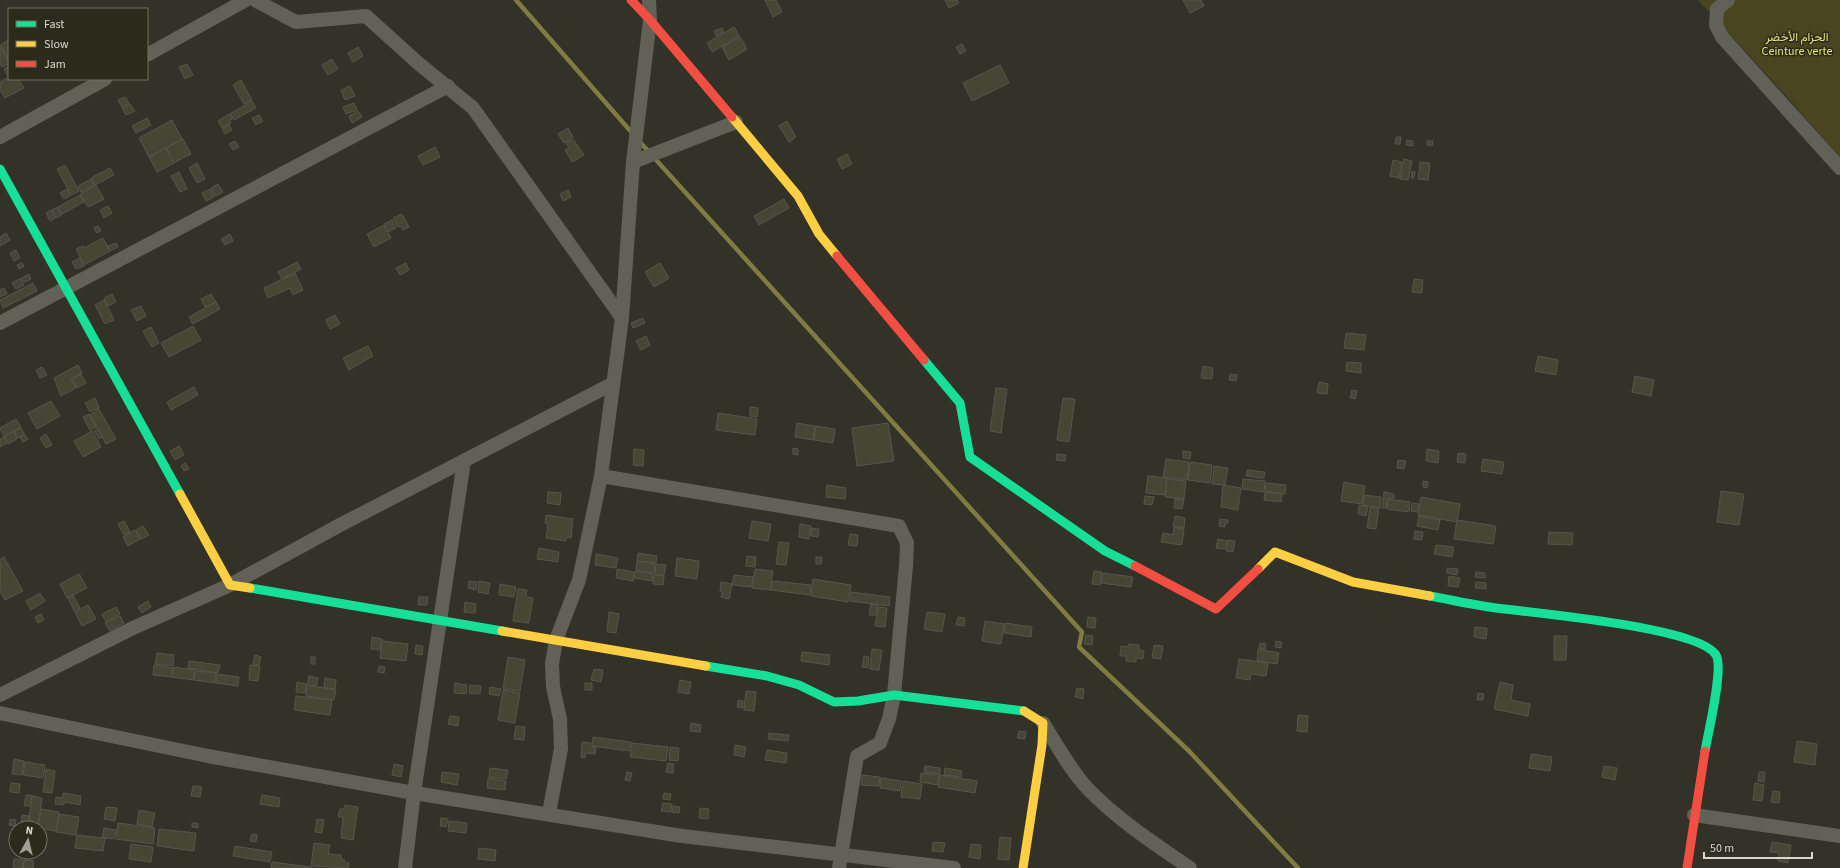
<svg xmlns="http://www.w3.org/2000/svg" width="1840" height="868" viewBox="0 0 1840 868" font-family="'Source Sans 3',Vazirmatn,sans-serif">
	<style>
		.green { fill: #484520 }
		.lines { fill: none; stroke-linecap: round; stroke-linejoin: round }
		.stream { stroke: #7f7c41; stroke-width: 4.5 }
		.building { fill: #474635; stroke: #55554d }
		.street { stroke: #616158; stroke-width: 14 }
		.fast { stroke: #16e098; stroke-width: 9 }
		.slow { stroke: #ffcf43; stroke-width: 9 }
		.jam { stroke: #f24e42; stroke-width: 9 }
		.labels { text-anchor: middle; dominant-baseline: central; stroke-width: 3; stroke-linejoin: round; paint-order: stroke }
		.park-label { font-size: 12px; fill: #e6e183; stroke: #2b2b1b }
	</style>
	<rect width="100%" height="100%" fill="#323228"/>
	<!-- green -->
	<polygon class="green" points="1698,0 1840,0 1840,158 1788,98"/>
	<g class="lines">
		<!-- stream -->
		<g class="stream">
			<polyline points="516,0 633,134"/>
			<polyline points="639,141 1082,632 1079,647 1189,751 1298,868"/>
		</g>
	</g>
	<!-- building -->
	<g class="building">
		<polygon points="765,0 776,0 782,12 773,17"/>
		<polygon points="945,0 957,0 959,3 949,8"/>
		<polygon points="1183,0 1201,0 1204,6 1190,13"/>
		<polygon points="734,27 739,36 712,52 707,43"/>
		<polygon points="722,28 724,32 716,36 714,31"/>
		<polygon points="740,37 747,49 729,60 722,47"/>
		<polygon points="9,40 9,59 8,59 1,44"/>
		<polygon points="962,44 966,51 960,54 956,47"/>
		<polygon points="0,45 9,62 9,64 2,67 0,64"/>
		<polygon points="358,47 363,56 353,62 348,53"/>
		<polygon points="332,59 338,69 328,75 322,65"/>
		<polygon points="187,64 193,75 185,79 179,67"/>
		<polygon points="1000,65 1009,83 972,101 963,83"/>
		<polygon points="9,66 9,75 8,76 4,69"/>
		<polygon points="9,77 9,79 18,79 24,88 5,98 0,90 0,82"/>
		<polygon points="241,80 252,100 244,104 233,85"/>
		<polygon points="350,86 355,96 345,100 341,90"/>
		<polygon points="125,97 129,103 122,107 118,100"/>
		<polygon points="252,101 256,108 234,120 230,114"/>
		<polygon points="354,103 357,110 346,114 343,107"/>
		<polygon points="130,104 135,111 126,115 122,108"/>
		<polygon points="358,111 362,117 352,123 349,116"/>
		<polygon points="229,114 232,119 230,121 231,123 222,128 218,121"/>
		<polygon points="259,115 263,121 256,125 252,118"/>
		<polygon points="147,118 151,125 136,133 132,126"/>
		<polygon points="172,120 182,139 149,157 139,138"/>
		<polygon points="787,121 796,137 789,142 779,126"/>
		<polygon points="229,125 232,130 225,134 222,128"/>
		<polygon points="568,128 573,137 564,143 558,134"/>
		<polygon points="1396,137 1401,137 1400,144 1395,144"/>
		<polygon points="183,139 191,154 174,163 166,148"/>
		<polygon points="573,139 584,155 572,162 565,150 569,148 566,143"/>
		<polygon points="1407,140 1413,141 1413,146 1406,145"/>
		<polygon points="235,141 239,147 233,150 229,144"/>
		<polygon points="1427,141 1433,141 1432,146 1427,145"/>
		<polygon points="435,147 440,157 423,165 418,156"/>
		<polygon points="166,148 174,163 157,172 149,157"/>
		<polygon points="847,154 852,164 842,169 837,159"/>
		<polygon points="1404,159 1412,161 1408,180 1400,179"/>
		<polygon points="1393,160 1402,162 1399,178 1390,176"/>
		<polygon points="1420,162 1430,163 1428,180 1418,179"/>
		<polygon points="197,163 205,179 197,183 189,168"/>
		<polygon points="65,165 79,191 71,195 57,169"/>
		<polygon points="110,168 114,175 95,185 91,178"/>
		<polygon points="1412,171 1415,172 1414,178 1411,178"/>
		<polygon points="179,172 187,189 180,192 171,176"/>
		<polygon points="91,179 94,185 81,192 78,186"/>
		<polygon points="218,184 223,192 215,196 211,188"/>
		<polygon points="96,185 104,199 88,207 80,194"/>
		<polygon points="67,189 70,196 64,199 60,193"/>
		<polygon points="210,189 214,197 206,201 202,193"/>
		<polygon points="568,190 571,197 563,201 560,194"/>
		<polygon points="80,195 84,202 62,214 58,207"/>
		<polygon points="784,199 789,208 759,225 754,216"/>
		<polygon points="108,206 112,213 104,218 100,210"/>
		<polygon points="57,207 62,215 56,218 52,210"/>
		<polygon points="51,210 55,218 50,221 46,213"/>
		<polygon points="402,214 409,227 403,230 400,226 398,227 393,218"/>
		<polygon points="392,220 396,228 388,232 384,224"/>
		<polygon points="384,225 391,238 374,247 367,234"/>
		<polygon points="98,226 101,231 97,233 94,228"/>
		<polygon points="6,233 10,240 0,246 0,237"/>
		<polygon points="230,234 233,241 225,245 221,239"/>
		<polygon points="103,238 110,251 84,265 76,249 83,246 84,248"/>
		<polygon points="116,243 118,247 110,251 108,246"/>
		<polygon points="16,250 20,258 14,261 10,253"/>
		<polygon points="80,258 84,266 76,269 72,262"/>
		<polygon points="297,262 301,269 282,279 278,272"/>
		<polygon points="22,263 24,266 19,269 17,265"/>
		<polygon points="406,263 409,270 400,275 396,268"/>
		<polygon points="660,263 669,278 654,287 645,272"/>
		<polygon points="295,273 303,290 293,295 290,288 268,298 264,288"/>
		<polygon points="29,274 31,279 25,282 22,278"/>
		<polygon points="21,278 24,285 16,289 12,283"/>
		<polygon points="1414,279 1423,280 1422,293 1412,292"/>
		<polygon points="33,283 37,291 3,308 0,300"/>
		<polygon points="4,288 7,294 0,297 0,290"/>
		<polygon points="112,294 116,302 108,306 104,298"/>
		<polygon points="211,294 216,302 205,307 201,299"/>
		<polygon points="104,300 114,320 105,324 95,305"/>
		<polygon points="216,302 220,309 193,324 189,317"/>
		<polygon points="141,306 146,316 137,321 131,310"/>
		<polygon points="335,315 340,324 330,329 326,320"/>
		<polygon points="643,318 645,323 633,328 631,323"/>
		<polygon points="193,326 201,340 169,357 161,343"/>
		<polygon points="151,327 159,343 152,347 143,331"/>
		<polygon points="1346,333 1366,335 1364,350 1344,348"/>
		<polygon points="646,336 650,345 641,350 636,341"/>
		<polygon points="368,346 373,356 349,370 343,358"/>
		<polygon points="1538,356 1558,360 1556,375 1535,371"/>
		<polygon points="1347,362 1361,363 1361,373 1346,371"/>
		<polygon points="78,365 82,373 71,379 76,388 61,396 54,378"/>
		<polygon points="1203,366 1213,368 1212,379 1201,378"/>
		<polygon points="42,367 47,375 40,378 36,370"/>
		<polygon points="81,374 86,383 77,388 72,379"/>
		<polygon points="1230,374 1237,375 1236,381 1229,380"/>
		<polygon points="1635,376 1654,380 1651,396 1632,392"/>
		<polygon points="1319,382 1328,384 1327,394 1317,393"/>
		<polygon points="194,387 198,395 171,410 167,402"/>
		<polygon points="996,388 1007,389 1001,433 990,431"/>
		<polygon points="1352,390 1357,391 1355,399 1350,398"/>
		<polygon points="95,398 99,408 90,412 85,403"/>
		<polygon points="1063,398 1075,399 1069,442 1057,440"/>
		<polygon points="51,401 60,416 37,429 28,413"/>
		<polygon points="750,407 758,408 757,417 750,416"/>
		<polygon points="99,409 116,439 106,444 90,415"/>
		<polygon points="718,413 757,419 755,435 716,430"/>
		<polygon points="89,414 96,427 90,430 83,417"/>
		<polygon points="16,419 21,427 4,437 0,428"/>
		<polygon points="797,423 815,426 813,440 795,437"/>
		<polygon points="888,423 894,461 857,466 852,428"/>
		<polygon points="816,426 835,429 833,443 814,440"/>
		<polygon points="21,428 25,435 18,438 14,431"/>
		<polygon points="98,429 102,437 99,439 94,431"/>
		<polygon points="14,431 17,439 8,444 4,437"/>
		<polygon points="92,431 101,447 83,457 74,441"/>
		<polygon points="46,434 52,445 46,448 40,438"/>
		<polygon points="25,435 28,439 23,442 20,437"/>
		<polygon points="4,437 7,443 0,447 0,439"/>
		<polygon points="179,446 184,455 175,460 170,451"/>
		<polygon points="793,448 798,449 798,455 793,454"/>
		<polygon points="634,449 644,450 643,466 633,465"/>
		<polygon points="1427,449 1439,451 1438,463 1426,461"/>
		<polygon points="1183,451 1191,452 1190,459 1183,458"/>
		<polygon points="1458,453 1466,454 1465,463 1457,462"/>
		<polygon points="1057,454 1066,455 1065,461 1056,460"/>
		<polygon points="1166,459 1189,462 1187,480 1163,477"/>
		<polygon points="1483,459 1504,462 1502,474 1481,471"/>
		<polygon points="1398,460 1406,461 1404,469 1397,468"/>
		<polygon points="1190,462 1212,465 1210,483 1188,480"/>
		<polygon points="185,463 189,469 184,471 181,466"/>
		<polygon points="1214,466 1228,468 1225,485 1212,484"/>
		<polygon points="1247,470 1265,472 1264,478 1246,476"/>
		<polygon points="1148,476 1167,478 1165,495 1146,493"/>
		<polygon points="1167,479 1186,481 1184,499 1165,497"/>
		<polygon points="1243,479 1265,481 1264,492 1242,489"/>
		<polygon points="1423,481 1428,482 1427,488 1423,487"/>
		<polygon points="1344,482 1365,486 1362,504 1341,501"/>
		<polygon points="1266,483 1286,485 1285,494 1265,491"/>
		<polygon points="827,485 846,488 845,499 826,497"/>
		<polygon points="1223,485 1241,488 1238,510 1221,507"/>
		<polygon points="1721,491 1744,494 1739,525 1717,522"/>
		<polygon points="548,492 561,493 560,505 547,503"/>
		<polygon points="1265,492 1282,494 1281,502 1264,500"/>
		<polygon points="1384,492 1394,494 1394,498 1388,498 1386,508 1382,508"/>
		<polygon points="1364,495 1381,497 1380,508 1363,505"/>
		<polygon points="1145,496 1154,497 1152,505 1144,504"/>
		<polygon points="1421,497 1460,504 1457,522 1418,515"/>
		<polygon points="1175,499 1184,500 1182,509 1174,508"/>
		<polygon points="1388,499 1410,502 1409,512 1387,509"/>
		<polygon points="1412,503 1419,504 1418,512 1411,511"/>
		<polygon points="1359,505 1368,507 1366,516 1358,514"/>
		<polygon points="1370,507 1379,508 1376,529 1367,528"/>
		<polygon points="546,515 573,519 571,538 567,537 566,541 546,538 548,523 545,523"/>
		<polygon points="1175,516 1185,518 1184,528 1173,526"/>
		<polygon points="1419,516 1440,520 1438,530 1417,526"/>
		<polygon points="1220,519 1228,520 1228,523 1225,523 1225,527 1219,526"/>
		<polygon points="1457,520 1496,526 1493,544 1454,539"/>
		<polygon points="124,521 130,532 124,535 118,524"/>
		<polygon points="752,521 771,524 768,541 749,538"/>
		<polygon points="800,524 811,526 809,539 799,537"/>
		<polygon points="143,526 149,535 141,539 136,530"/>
		<polygon points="1174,527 1184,529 1182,545 1161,542 1163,533 1173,535"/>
		<polygon points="811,528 819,529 818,537 811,536"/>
		<polygon points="135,530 140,539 128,546 123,537"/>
		<polygon points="1415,531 1423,532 1422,540 1414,539"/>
		<polygon points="1549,532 1573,533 1572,545 1548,544"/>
		<polygon points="850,534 858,535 857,546 848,545"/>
		<polygon points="1218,539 1227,541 1226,549 1216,548"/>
		<polygon points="1228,540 1235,541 1233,552 1226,551"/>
		<polygon points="779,542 789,543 786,565 776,564"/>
		<polygon points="1436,545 1454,547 1452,557 1434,554"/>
		<polygon points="539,548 559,552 558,562 537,559"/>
		<polygon points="638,553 657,556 656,563 637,561"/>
		<polygon points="596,554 618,558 616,568 595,565"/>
		<polygon points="747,556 756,557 755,567 746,566"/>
		<polygon points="4,557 23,591 5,600 0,591 0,560"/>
		<polygon points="816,557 822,557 821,564 816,564"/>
		<polygon points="677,558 699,561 697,579 675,576"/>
		<polygon points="637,561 655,564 654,573 636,570"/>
		<polygon points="656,564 666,565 664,575 655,574"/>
		<polygon points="1447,568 1458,569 1457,575 1447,573"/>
		<polygon points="617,569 634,572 633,581 616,578"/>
		<polygon points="755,569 773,571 770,590 752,588"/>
		<polygon points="635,571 653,574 652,581 634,578"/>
		<polygon points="1094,571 1102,572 1100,585 1092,584"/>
		<polygon points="1476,572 1485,573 1485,578 1475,577"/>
		<polygon points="1103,573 1133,577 1131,587 1101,583"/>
		<polygon points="79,574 87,588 67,598 60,584"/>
		<polygon points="654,575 664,576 663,585 653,584"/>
		<polygon points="734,575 753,577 751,587 732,585"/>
		<polygon points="1449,576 1460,578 1458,587 1448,586"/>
		<polygon points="813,579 851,585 848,602 811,596"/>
		<polygon points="469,581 477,582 476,590 468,588"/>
		<polygon points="479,581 490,583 488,594 478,592"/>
		<polygon points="773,581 811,585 810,595 771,590"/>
		<polygon points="721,582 732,584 729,599 721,597 722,592 720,591"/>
		<polygon points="1476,582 1486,583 1486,589 1475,588"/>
		<polygon points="500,584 516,587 514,597 499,595"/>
		<polygon points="518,589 527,590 526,597 533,598 529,623 513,621"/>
		<polygon points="851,592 890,597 889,606 850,601"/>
		<polygon points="40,593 45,601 31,610 26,601"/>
		<polygon points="73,595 80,608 74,611 68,598"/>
		<polygon points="419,597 428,597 427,605 418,605"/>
		<polygon points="148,601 151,607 142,613 138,607"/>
		<polygon points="465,602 476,604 475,613 464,612"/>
		<polygon points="871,604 878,605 876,615 869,615"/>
		<polygon points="88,605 96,619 82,626 75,612"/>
		<polygon points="116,607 120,614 106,622 102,614"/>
		<polygon points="878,607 887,608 885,627 875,626"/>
		<polygon points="609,612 619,614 616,633 607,632"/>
		<polygon points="927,612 945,614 942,632 924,629"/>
		<polygon points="41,614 44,620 38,623 35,617"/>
		<polygon points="120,616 124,623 110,631 105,623"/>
		<polygon points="958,617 965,618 964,626 956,625"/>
		<polygon points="1088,617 1096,618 1095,628 1087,627"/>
		<polygon points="985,621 1004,624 1001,644 982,641"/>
		<polygon points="1005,623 1032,627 1031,637 1004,633"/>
		<polygon points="1475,627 1487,628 1486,639 1474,637"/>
		<polygon points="1086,635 1093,636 1092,645 1084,644"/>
		<polygon points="1554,636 1567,636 1566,660 1554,660"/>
		<polygon points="372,637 382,639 380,650 371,649"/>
		<polygon points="382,641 408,644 406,661 380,658"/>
		<polygon points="1276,641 1282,642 1281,648 1275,647"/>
		<polygon points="1260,643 1266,644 1265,649 1259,648"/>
		<polygon points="1129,644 1139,645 1139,650 1144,651 1143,659 1136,658 1136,662 1126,661 1126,656 1120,656 1121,646 1129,647"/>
		<polygon points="416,645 423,646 422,655 415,654"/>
		<polygon points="1154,645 1163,646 1161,659 1152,658"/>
		<polygon points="872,649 882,650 879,670 870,669"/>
		<polygon points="1258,649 1279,653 1277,664 1257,661"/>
		<polygon points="802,652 830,655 829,665 801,661"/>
		<polygon points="157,653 174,655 173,666 155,664"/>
		<polygon points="255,655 261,657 259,665 253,664"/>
		<polygon points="864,656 869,657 868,668 862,667"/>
		<rect x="311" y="657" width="4" height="7"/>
		<polygon points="508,657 525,660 520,691 503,689"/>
		<polygon points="1239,659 1268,663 1266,676 1251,674 1250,680 1236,678"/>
		<polygon points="189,661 220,665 218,673 188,668"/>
		<polygon points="154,665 173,668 172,677 153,675"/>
		<polygon points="250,665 260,666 258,681 249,680"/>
		<polygon points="379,666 385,667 384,673 378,672"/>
		<polygon points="174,667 195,670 193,680 172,677"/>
		<polygon points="594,669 603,670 601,682 591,680"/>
		<polygon points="195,671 216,673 215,683 194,680"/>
		<polygon points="217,674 239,677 238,686 216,683"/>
		<polygon points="309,676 318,678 316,686 307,685"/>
		<polygon points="325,678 336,680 335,689 324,687"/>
		<polygon points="680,680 691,682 689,694 678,692"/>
		<polygon points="297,682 306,684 305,693 296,692"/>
		<polygon points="1500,682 1513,685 1511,700 1530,704 1528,716 1494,709"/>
		<polygon points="455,683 467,685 466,694 454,693"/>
		<rect x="585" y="683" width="7" height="7"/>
		<polygon points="307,685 336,690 334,700 306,696"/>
		<polygon points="470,685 481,686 480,694 469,693"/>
		<polygon points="490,687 501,689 499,696 489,694"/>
		<polygon points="1077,688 1084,689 1083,699 1075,697"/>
		<polygon points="503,690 520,693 515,723 498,720"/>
		<polygon points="746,691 756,692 754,711 744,710"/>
		<polygon points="1478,693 1484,694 1483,700 1477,700"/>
		<polygon points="296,696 332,700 330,715 294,710"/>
		<polygon points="738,700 743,701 743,708 737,707"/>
		<polygon points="1298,715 1308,716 1307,732 1297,731"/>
		<polygon points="450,716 459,717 458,726 448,724"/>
		<polygon points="691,723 701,725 700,732 690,731"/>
		<polygon points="516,726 525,727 524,740 514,739"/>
		<polygon points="1019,731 1026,732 1025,739 1017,738"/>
		<polygon points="769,733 789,735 788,741 768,739"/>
		<polygon points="593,737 631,742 629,751 592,746"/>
		<polygon points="1797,741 1817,744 1815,765 1794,762"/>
		<polygon points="582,742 591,743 590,747 596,747 595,754 586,753 585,758 581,757"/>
		<polygon points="632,743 668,747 666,761 630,757"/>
		<polygon points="735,745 746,747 744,757 734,755"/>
		<polygon points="670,747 679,748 678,761 669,760"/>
		<polygon points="767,750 787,753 786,763 765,760"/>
		<polygon points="1531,754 1552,757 1550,771 1529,768"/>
		<polygon points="14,759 24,761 22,775 12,774"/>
		<polygon points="25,762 45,765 43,778 23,775"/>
		<polygon points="668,763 674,764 673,773 666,772"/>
		<polygon points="394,764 403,766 401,777 392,775"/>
		<polygon points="925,766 940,768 940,774 924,772"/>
		<polygon points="1604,766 1617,768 1615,780 1602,777"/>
		<polygon points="490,768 508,770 506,779 489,777"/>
		<polygon points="945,768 962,771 961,777 944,775"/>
		<polygon points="46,769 55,771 52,793 43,792"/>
		<polygon points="442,772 459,774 457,785 441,782"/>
		<polygon points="627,772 632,773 630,781 625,780"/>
		<polygon points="1759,772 1765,772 1764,782 1758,781"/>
		<polygon points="921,773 939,775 938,785 920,782"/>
		<polygon points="862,775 880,777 879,786 861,785"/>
		<polygon points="940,775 977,781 975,793 938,787"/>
		<polygon points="488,778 506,781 505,790 487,788"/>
		<polygon points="881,778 901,781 900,791 880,788"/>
		<polygon points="903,781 922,784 920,799 901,797"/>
		<polygon points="11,783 20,784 19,793 10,792"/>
		<polygon points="1755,783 1764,785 1762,801 1753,800"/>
		<polygon points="193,786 202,787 200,797 191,796"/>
		<polygon points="1773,791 1780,792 1779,803 1771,802"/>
		<polygon points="63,793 81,796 80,805 64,802 64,805 55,804 56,797 63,798"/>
		<polygon points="664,793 671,794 670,800 663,799"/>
		<polygon points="26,795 32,795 30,806 24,806"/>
		<polygon points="262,795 280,798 279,807 260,804"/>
		<polygon points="32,796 42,798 38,828 28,826"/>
		<polygon points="663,803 672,804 671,812 661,811"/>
		<polygon points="345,805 358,807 353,840 341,838 343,817 338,817 340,809 344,809"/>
		<polygon points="673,806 680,807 679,813 672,812"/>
		<polygon points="106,807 117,808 115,821 104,819"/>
		<polygon points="700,808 709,809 708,819 699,818"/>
		<polygon points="41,809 59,812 56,831 38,828"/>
		<polygon points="139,810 155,813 152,827 137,824"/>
		<polygon points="59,814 79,817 76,835 56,832"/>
		<polygon points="22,815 29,816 28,826 21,825"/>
		<polygon points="441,818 448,819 446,827 440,826"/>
		<polygon points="10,819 16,820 15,826 9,825"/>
		<polygon points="317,819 324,820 322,833 315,832"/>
		<polygon points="449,821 467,823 466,833 448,831"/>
		<polygon points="118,823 155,828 153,844 116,839"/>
		<polygon points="192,823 198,823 198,828 192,827"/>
		<polygon points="104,828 116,830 114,839 102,838"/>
		<polygon points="159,829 196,833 194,851 157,846"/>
		<polygon points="252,834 257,835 256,842 250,841"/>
		<polygon points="77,835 105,838 103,851 75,848"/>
		<polygon points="1000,837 1011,838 1009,860 998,859"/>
		<polygon points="933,842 945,843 943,852 932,851"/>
		<polygon points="1772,842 1791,845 1788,863 1778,861 1779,853 1770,852"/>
		<polygon points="314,843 330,845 328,854 341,855 341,859 345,860 344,862 349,863 348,868 311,866"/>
		<polygon points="131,844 153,847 151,862 129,859"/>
		<polygon points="971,844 981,845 980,859 969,857"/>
		<polygon points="235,846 272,852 270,862 233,856"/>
		<polygon points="479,848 496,850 495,861 478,859"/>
		<polygon points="14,859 23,860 22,868 13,868"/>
		<polygon points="24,860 34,861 33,868 23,868"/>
		<polygon points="272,862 311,867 311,868 271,868"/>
	</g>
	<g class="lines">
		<!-- street -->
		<g class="street">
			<polyline points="255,0 296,22 366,16 418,63 473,108 622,318"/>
			<polyline points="1728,0 1717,9 1716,25 1722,37 1840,168"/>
			<polyline points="147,55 246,0"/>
			<polyline points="0,137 105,79"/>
			<polyline points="633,162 736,122"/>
			<polyline points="0,323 448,86"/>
			<polyline points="601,476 899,526 907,543 906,566 894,695 889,719 880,743 857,756 839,868"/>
			<polyline points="0,695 133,628 230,585 340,525 612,384"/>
			<polyline points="0,713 208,756 414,793 682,836 954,868"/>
			<path d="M1043 723C1057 745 1070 770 1088 789 1118 820 1155 844 1190 868"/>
			<polyline points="549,813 561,749 560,719 553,687 552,664 556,640 579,580 601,476 622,318 633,162 650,20 649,0"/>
			<polyline points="1694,815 1840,836"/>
			<polyline points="405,868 414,793 464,461"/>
		</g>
		<!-- fast -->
		<g class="fast">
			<polyline points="0,169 180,494"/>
			<polyline points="924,360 960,403 970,457 1105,551 1135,566"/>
			<polyline points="250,588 502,631"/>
			<path d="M1430 596C1452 600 1474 605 1496 608 1534 613 1699 627 1716 655 1724 668 1708 733 1705 751"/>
			<polyline points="706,666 767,676 799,685 834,702 858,701 894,695 1024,711"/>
		</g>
		<!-- slow -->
		<g class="slow">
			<polyline points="732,117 798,196 819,234 837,256"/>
			<polyline points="180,494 230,585 250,588"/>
			<polyline points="1258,569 1275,552 1353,582 1430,596"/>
			<polyline points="502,631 706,666"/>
			<polyline points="1023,868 1042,745 1043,723 1024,711"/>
		</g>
		<!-- jam -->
		<g class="jam">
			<polyline points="631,0 650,20 732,117"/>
			<polyline points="837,256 924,360"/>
			<polyline points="1135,566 1216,609 1258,569"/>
			<polyline points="1687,868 1705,751"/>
		</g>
	</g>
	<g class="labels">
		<!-- park labels -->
		<g class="park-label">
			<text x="1797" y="37">الحزام الأخضر<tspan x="1797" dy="14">Ceinture verte</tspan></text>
		</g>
	</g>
	<!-- legend -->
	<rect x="8" y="8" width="140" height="72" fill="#2b2b1b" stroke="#717163"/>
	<rect x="16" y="21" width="20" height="6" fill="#16e098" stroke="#717163"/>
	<text x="44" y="28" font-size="12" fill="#d9d9cf">Fast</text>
	<rect x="16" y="41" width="20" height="6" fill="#ffcf43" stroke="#717163"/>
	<text x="44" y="48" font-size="12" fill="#d9d9cf">Slow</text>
	<rect x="16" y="61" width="20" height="6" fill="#f24e42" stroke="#717163"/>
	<text x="44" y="68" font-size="12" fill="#d9d9cf">Jam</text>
	<!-- north arrow -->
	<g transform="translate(28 840) rotate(8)"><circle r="19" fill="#2b2b1b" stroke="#717163"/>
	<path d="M0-3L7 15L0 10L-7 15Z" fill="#9f9f95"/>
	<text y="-6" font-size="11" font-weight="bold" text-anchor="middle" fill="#d9d9cf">N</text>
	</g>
	<!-- scale -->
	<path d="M1704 852v6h108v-6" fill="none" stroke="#d9d9cf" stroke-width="2"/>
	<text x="1710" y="852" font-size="12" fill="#d9d9cf" stroke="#2b2b1b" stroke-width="3" paint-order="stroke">50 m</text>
</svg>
